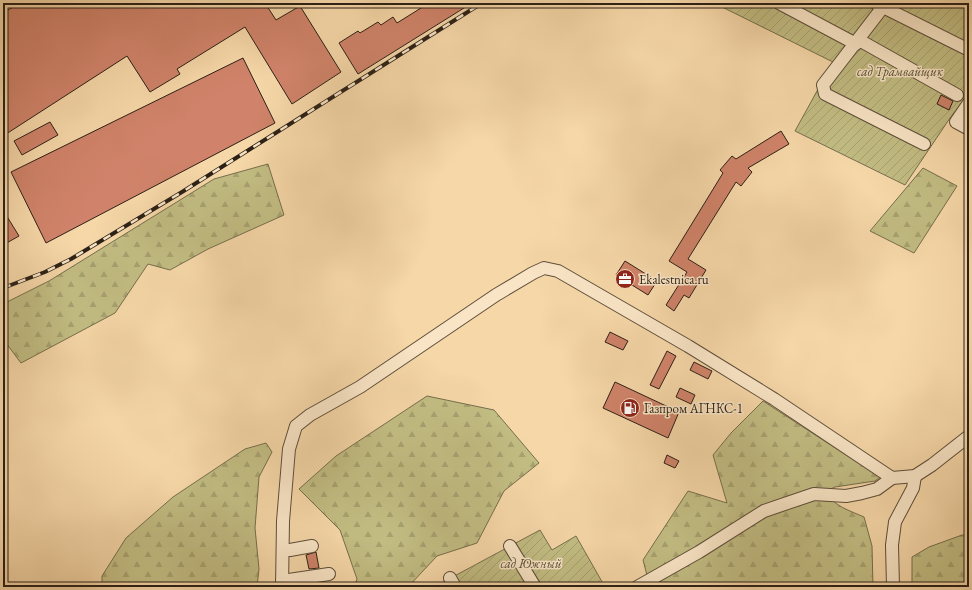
<svg xmlns="http://www.w3.org/2000/svg" width="972" height="590" viewBox="0 0 972 590" font-family="'EB Garamond',serif">
	<style>
		.forest { fill: url(#forest-firs); stroke: #766e4c }
		.garden { fill: url(#garden-furrows); stroke: #766e4c }
		.lines { fill: none; stroke-linecap: round; stroke-linejoin: round }
		.stream { stroke: #6f7b71; stroke-width: 2.5 }
		.building { fill: #d0836a; stroke: #2b2016 }
		.minor-casing { stroke: #5e4e3a; stroke-width: 14 }
		.minor { stroke: #f9e5c6; stroke-width: 12 }
		.rail-casing { stroke: #2b2016; stroke-width: 4 }
		.rail { stroke: #f9e5c6; stroke-width: 2.5; stroke-dasharray: 8; stroke-linecap: butt }
		.labels { text-anchor: middle; dominant-baseline: central; stroke-width: 3; stroke-linejoin: round; paint-order: stroke }
		.park-label { font-size: 13px; font-style: italic; fill: #584f37; stroke: #f9e5c6 }
		.poi-label { font-size: 13px; fill: #2b2016; stroke: #f9e5c6; text-anchor: start }
	</style>
	<defs>
		<pattern id="forest-firs" width="22" height="20" patternUnits="userSpaceOnUse"><rect width="22" height="20" fill="#c2bd83"/><path d="M5 1l3.5 6h-7zM16 11l3.5 6h-7z" fill="#a7a270"/></pattern>
		<pattern id="garden-furrows" width="10" height="10" patternUnits="userSpaceOnUse"><rect width="10" height="10" fill="#c2bd83"/><path d="M-1 1l2-2M0 10L10 0M9 11l2-2" fill="none" stroke="#a7a270"/></pattern>
	</defs>
	<rect width="100%" height="100%" fill="#f6d7a8"/>
	<filter id="stains"><feTurbulence type="fractalNoise" baseFrequency=".005" numOctaves="4"/><feColorMatrix values="0 0 0 0 .2 0 0 0 0 .09 0 0 0 0 .02 0 0 0 .5 -.17"/></filter>
	<radialGradient id="worn" r=".72"><stop offset=".6" stop-color="#630" stop-opacity="0"/><stop offset="1" stop-color="#630" stop-opacity=".3"/></radialGradient>
	<!-- forest -->
	<g class="forest">
		<polygon points="268,164 284,215 208,249 170,270 148,264 115,313 21,363 3,339 3,304 49,281 214,179"/>
		<polygon points="923,168 957,186 914,253 870,231"/>
		<polygon points="427,396 494,410 539,463 504,491 477,543 437,556 408,587 354,587 357,579 340,530 299,489 336,456"/>
		<path d="M763 401 880 477 875 481 835 487 826 491C832 506 851 511 864 517L872 546 873 587H650L643 560 688 491 727 503 713 455 731 433Z"/>
		<polygon points="266,443 272,452 259,477 255,528 259,569 257,587 102,587 102,576 126,538 173,497 245,449"/>
		<polygon points="962,535 969,535 969,587 912,587 912,557 929,547"/>
	</g>
	<!-- garden -->
	<g class="garden">
		<polygon points="714,3 969,3 969,93 950,118 905,185 795,131 833,62"/>
		<polygon points="540,530 552,550 576,536 605,587 434,587"/>
	</g>
	<g class="lines">
		<!-- stream -->
		<polyline class="stream" points="3,575 8,587"/>
	</g>
	<!-- building -->
	<g class="building">
		<polygon points="20,3 265,3 276,20 300,6 341,72 292,104 245,27 177,69 180,74 150,92 127,56 3,136 3,13"/>
		<polygon points="429,3 472,3 358,74 339,43 358,31 360,33 378,22 381,25 393,17 397,23"/>
		<polygon points="243,58 275,123 46,243 11,172"/>
		<polygon points="941,95 953,101 949,110 937,104"/>
		<polygon points="50,122 58,135 22,155 14,141"/>
		<polygon points="781,131 789,144 748,168 752,172 741,186 736,182 688,259 706,270 689,298 684,295 674,311 666,305 687,272 669,261 723,173 720,170 732,156 736,159"/>
		<polygon points="3,210 19,236 3,245"/>
		<polygon points="625,261 657,281 648,295 616,275"/>
		<polygon points="610,332 628,341 623,350 605,342"/>
		<polygon points="667,351 676,356 659,389 650,385"/>
		<polygon points="694,362 712,371 708,379 690,370"/>
		<polygon points="615,382 679,412 668,438 603,408"/>
		<polygon points="680,388 695,395 691,404 676,397"/>
		<polygon points="667,455 679,461 675,468 664,463"/>
		<polygon points="316,552 319,568 309,569 306,555"/>
	</g>
	<g class="lines">
		<!-- minor casing -->
		<g class="minor-casing">
			<g id="minor">
				<polyline points="779,3 856,44"/>
				<polyline points="886,3 823,85 825,94 924,144"/>
				<polyline points="877,4 969,50"/>
				<polyline points="859,40 957,95"/>
				<polyline points="969,103 956,122 969,129"/>
				<polyline points="510,546 535,587"/>
				<polyline points="283,550 290,550 312,546"/>
				<polyline points="450,578 455,587"/>
				<polyline points="282,581 329,574"/>
				<polyline points="282,587 283,521 289,449 296,426 310,415 360,387 496,295 533,273 544,268 558,271 688,346 774,399 892,478 915,476 932,465 969,436"/>
				<polyline points="637,587 699,552 764,511 814,494 846,496 862,493 877,489 892,478"/>
				<polyline points="893,587 892,545 895,522 913,488 915,476"/>
			</g>
		</g>
		<!-- minor -->
		<use href="#minor" class="minor"/>
		<!-- rail casing -->
		<g class="rail-casing">
			<polyline id="rail" points="3,288 45,272 71,259 182,192 482,3"/>
		</g>
		<!-- rail -->
		<use href="#rail" class="rail"/>
	</g>
	<!-- icons -->
	<defs>
		<g id="office-disc" transform="scale(1)"><circle r="9.5" fill="#8f2418" stroke="#f9e5c6"/><path d="M-6-3h4V-5.5h4V-3h4V5H-6ZM-1-4.5V-3h2v-1.5ZM-6 0V1H6V0Z" fill="#fff"/></g>
		<g id="fuel-disc" transform="scale(1)"><circle r="9.5" fill="#8f2418" stroke="#f9e5c6"/><path d="M-5.5-6h7V0h2V4h1.3V-2.5L3-4.5l.8-.8L6-3V5H2.5V1h-1V6h-7ZM-4.2-4.7v3.2H.2V-4.7Z" fill="#fff"/></g>
	</defs>
	<g fill-rule="evenodd">
		<use href="#office-disc" x="625" y="279"/>
		<use href="#fuel-disc" x="630" y="408"/>
	</g>
	<g class="labels">
		<!-- park labels -->
		<g class="park-label">
			<text x="900" y="71">сад Трамвайщик</text>
			<text x="531" y="563">сад Южный</text>
		</g>
		<!-- poi labels -->
		<g class="poi-label">
			<text x="639" y="279">Ekalestnica.ru</text>
			<text x="644" y="408">Газпром АГНКС-1</text>
		</g>
	</g>
	<!-- margin -->
	<rect width="972" height="590" fill="none" stroke="#f6d7a8" stroke-width="16"/>
	<rect x="4" y="4" width="964" height="582" fill="none" stroke="#2b2016" stroke-width="2"/>
	<rect x="8" y="8" width="956" height="574" fill="none" stroke="#2b2016"/>
	<rect width="100%" height="100%" filter="url(#stains)"/>
	<rect width="100%" height="100%" fill="url(#worn)"/>
</svg>
